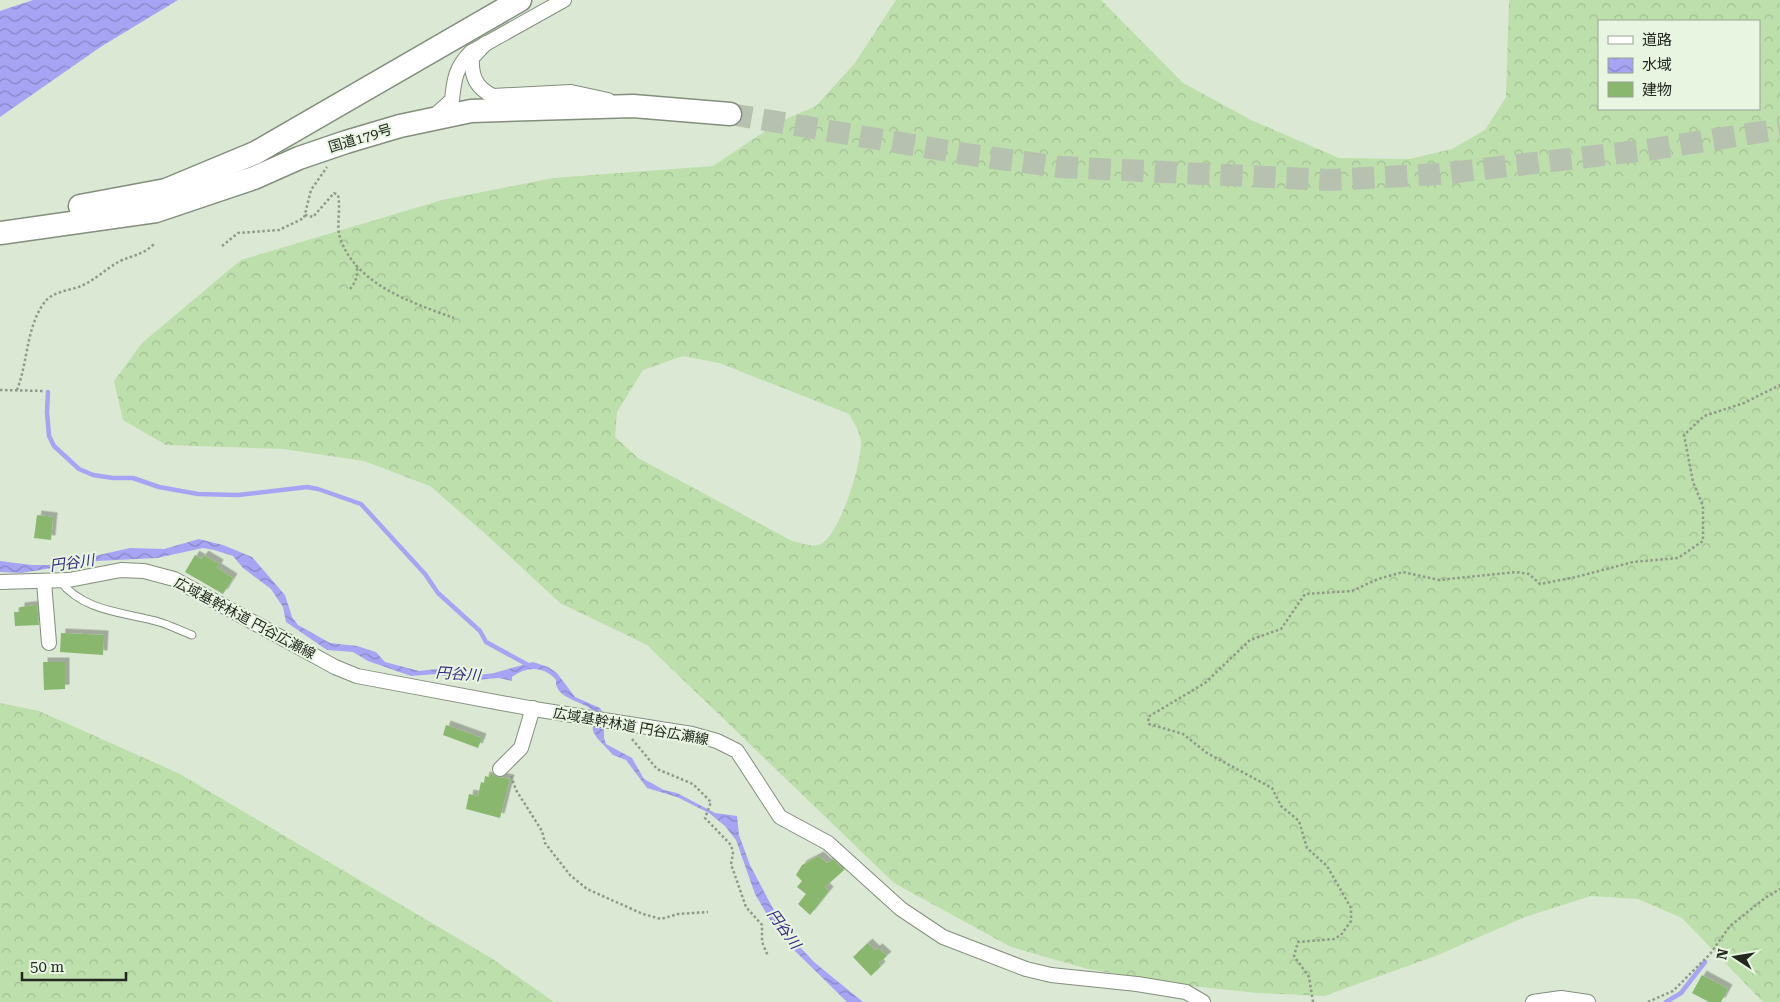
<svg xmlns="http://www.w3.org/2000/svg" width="1780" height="1002" viewBox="0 0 1780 1002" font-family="'Roboto Serif','Noto Sans JP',serif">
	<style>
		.forest { fill: url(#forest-crowns); fill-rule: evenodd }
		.water { fill: url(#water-waves) }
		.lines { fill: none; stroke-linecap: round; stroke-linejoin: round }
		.stream { stroke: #a7a4f4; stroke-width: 4.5 }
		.building { fill: #88b76d; filter: url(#shadow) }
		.trunk-tunnel { stroke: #b6c1b0; stroke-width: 22; stroke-dasharray: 22 11; stroke-linecap: butt }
		.service-casing { stroke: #838f7d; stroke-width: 9 }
		.minor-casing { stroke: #838f7d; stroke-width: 16 }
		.trunk-casing { stroke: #838f7d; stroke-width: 25 }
		.path { stroke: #8f998a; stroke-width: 2.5; stroke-dasharray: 2.5 2.5; stroke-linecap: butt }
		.service { stroke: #fff; stroke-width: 7 }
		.minor { stroke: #fff; stroke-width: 14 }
		.trunk { stroke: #fff; stroke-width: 22 }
		.labels { text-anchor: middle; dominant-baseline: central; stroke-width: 4; stroke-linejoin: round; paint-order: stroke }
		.street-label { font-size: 14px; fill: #222720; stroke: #e8f5e1 }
		.water-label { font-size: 15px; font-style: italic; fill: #392883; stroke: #e8f5e1 }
	</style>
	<defs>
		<pattern id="forest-crowns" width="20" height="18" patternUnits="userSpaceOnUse" patternTransform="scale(1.25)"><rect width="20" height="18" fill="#bddfab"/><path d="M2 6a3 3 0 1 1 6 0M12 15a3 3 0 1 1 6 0" fill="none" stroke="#a2bf93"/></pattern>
		<pattern id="water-waves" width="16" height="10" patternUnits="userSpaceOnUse" patternTransform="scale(1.25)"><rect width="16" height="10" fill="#a7a4f4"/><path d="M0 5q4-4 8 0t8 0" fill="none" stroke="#8886c5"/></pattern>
		<filter id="shadow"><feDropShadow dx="4.5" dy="-4.5" stdDeviation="0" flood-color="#0004"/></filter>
	</defs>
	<rect width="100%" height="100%" fill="#dbe8d4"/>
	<!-- forest -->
	<g class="forest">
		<path d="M896 0H1101L1183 83 1251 120 1339 158 1409 159 1452 149 1485 130 1506 97 1509 0H1780V1002H1763L1682 918 1638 899 1591 896 1525 917 1438 955 1324 996 1257 993 1183 985 1088 969 1011 947 894 883 647 645 560 603 489 537 430 486 364 461 283 449 166 445 123 420 114 381 142 343 241 260 442 200 553 178 713 166 779 122 816 106 855 63ZM1599 21H1759V109H1599ZM683 356 719 363 849 414C854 423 860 432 861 442 862 463 840 534 821 544 813 548 801 543 792 541L638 458 615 437 617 412 643 370Z"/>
		<polygon points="0,703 39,711 180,774 491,958 554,1002 0,1002"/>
	</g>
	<!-- water -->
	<g class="water">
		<polygon points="33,0 178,0 102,46 0,117 0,11"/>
		<path d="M199 539 223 545 252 557 285 595 292 617 298 625 330 643 357 646 376 652 385 662 419 671 437 669 478 675 494 673 533 662 548 667 557 673 575 697 600 708 604 715V738L606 744 632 758 644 779 664 790 677 793 715 813 737 816 739 835 750 865 785 931 814 962 863 1002H847L795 951 772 923 755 894 736 840 725 826 709 813 677 797 647 788 626 760 613 755 597 738 593 731 591 709C581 701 554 698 556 680 544 666 527 666 512 677V681L499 678 463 681 437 674 411 676 368 661 353 652 327 650 286 622 283 607 271 589 243 568 233 556 214 550 203 548 157 558 96 561 21 573 0 572V561L32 565H55L130 548 164 549Z"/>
	</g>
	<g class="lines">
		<!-- stream -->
		<g class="stream">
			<polyline points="48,392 47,412 49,436 54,446 79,469 93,475 113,478 133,478 159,487 198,494 238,495 307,487 318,489 361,504 425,574 438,593 480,631 486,642 530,666"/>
			<polyline points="1666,1002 1681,993 1705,962"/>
		</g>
	</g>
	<!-- building -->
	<g class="building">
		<polygon points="37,515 53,517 51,540 34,538"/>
		<polygon points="195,555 201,559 204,555 219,564 217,568 233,578 223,594 185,572"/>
		<polygon points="37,605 39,625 15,626 14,612 20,612 20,607"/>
		<polygon points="61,633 104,635 103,655 60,652"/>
		<polygon points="43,662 65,662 65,689 44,690"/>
		<polygon points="446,725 482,738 478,748 443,735"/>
		<polygon points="490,773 497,777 510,779 500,818 466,809 469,794 478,796 481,782 484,783 485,776 489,777"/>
		<polygon points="819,856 827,863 833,859 844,870 825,887 829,891 810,915 798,904 806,894 797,887 802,881 796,875 802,865"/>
		<polygon points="868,943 875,950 878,948 887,956 879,963 881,966 871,976 853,957"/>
		<polygon points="1702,975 1728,989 1721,1002 1709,1002 1692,993"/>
	</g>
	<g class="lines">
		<!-- trunk-tunnel -->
		<polyline class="trunk-tunnel" points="730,114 972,155 1060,167 1330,180 1439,174 1647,150 1780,129"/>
		<!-- service casing -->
		<g class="service-casing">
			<path id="service" d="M60 581C84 612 124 612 159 622 170 625 181 631 192 635"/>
		</g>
		<!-- minor casing -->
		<g class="minor-casing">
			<g id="minor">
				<path d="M486 43 472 58C471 76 476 88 493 96L571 92 608 100"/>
				<path d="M434 116 452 100C454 79 456 67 471 52L564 0"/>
				<polyline points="0,582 69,580 121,570 144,571 174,579 335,667 357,676 534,709 692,734 717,741 737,751 780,817 828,843 901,909 943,937 1026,969 1051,975 1137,984 1186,992 1203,1002"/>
				<polyline points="44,582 49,643"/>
				<polyline points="500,769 521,748 533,708"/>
				<polyline points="1533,1002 1561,998 1588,1002"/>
			</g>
		</g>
		<!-- trunk casing -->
		<g class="trunk-casing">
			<g id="trunk">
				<polyline points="80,206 166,190 255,153 520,0"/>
				<polyline points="0,233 156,211 254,178 299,158 346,142 400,126 471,111 633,106 730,114"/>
			</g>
		</g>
		<!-- path -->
		<g class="path">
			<path d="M305 215 313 217 334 193 338 195C341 209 336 225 340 238 356 285 413 303 454 318"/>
			<polyline points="222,246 238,233 279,230 304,218 311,190 327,167"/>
			<path d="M350 289C356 282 359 273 356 265"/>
			<polyline points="0,390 45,391"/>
			<path d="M17 390C28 362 26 328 44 303 52 291 69 291 81 286 95 280 107 268 120 261 133 255 143 255 154 244"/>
			<polyline points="632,739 657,769 693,784 711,802 705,818 731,845 733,853 731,864 746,907 762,925 762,942 768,956"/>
			<polyline points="511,776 516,790 542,831 545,843 570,875 587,889 643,914 661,919 678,914 708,912"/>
			<polyline points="1313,1002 1309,977 1294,956 1298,942 1334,939 1341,935 1351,921 1351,908 1327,866 1307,848 1299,821 1281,806 1272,788 1207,753 1183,734 1149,724 1148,717 1205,683 1250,640 1281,629 1305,594 1352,591 1378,579 1403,572 1439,580 1516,572 1529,574 1540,584 1576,577 1633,562 1678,558 1703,541 1703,506 1693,482 1684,435 1704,416 1744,403 1780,385"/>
			<polyline points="1648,1002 1673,991 1710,954 1730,926 1765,898 1780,889"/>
		</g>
		<!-- service -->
		<use href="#service" class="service"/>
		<!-- minor -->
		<use href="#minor" class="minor"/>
		<!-- trunk -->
		<use href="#trunk" class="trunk"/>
	</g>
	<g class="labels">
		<!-- street labels -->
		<g class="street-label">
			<text transform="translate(360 138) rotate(-17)">国道179号</text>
			<text transform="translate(245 618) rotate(28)">広域基幹林道 円谷広瀬線</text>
			<text transform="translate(631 726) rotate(10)">広域基幹林道 円谷広瀬線</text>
		</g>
		<!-- water labels -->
		<g class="water-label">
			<text transform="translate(72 563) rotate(-8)">円谷川</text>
			<text transform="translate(458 674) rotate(4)">円谷川</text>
			<text transform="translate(784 929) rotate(54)">円谷川</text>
		</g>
	</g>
	<!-- legend -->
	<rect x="1598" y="20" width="162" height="90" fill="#e8f5e1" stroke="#99a394"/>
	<rect x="1608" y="36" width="25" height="8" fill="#ffffff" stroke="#99a394"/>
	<text x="1642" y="45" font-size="15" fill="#222720">道路</text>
	<rect x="1608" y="58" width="25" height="15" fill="url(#water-waves)" stroke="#99a394"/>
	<text x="1642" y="70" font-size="15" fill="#222720">水域</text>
	<rect x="1608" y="82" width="25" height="15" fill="#88b76d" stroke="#99a394"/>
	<text x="1642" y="95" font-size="15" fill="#222720">建物</text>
	<!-- north arrow -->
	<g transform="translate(1735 957) rotate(282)" stroke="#e8f5e1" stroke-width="4" paint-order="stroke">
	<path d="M0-4L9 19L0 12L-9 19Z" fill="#222720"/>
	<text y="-8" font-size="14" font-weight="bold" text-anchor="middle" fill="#222720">N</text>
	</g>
	<!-- scale -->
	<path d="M22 972v8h104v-8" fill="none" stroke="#222720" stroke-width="2.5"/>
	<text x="30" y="972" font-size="15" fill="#222720" stroke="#e8f5e1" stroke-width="4" paint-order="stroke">50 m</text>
</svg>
